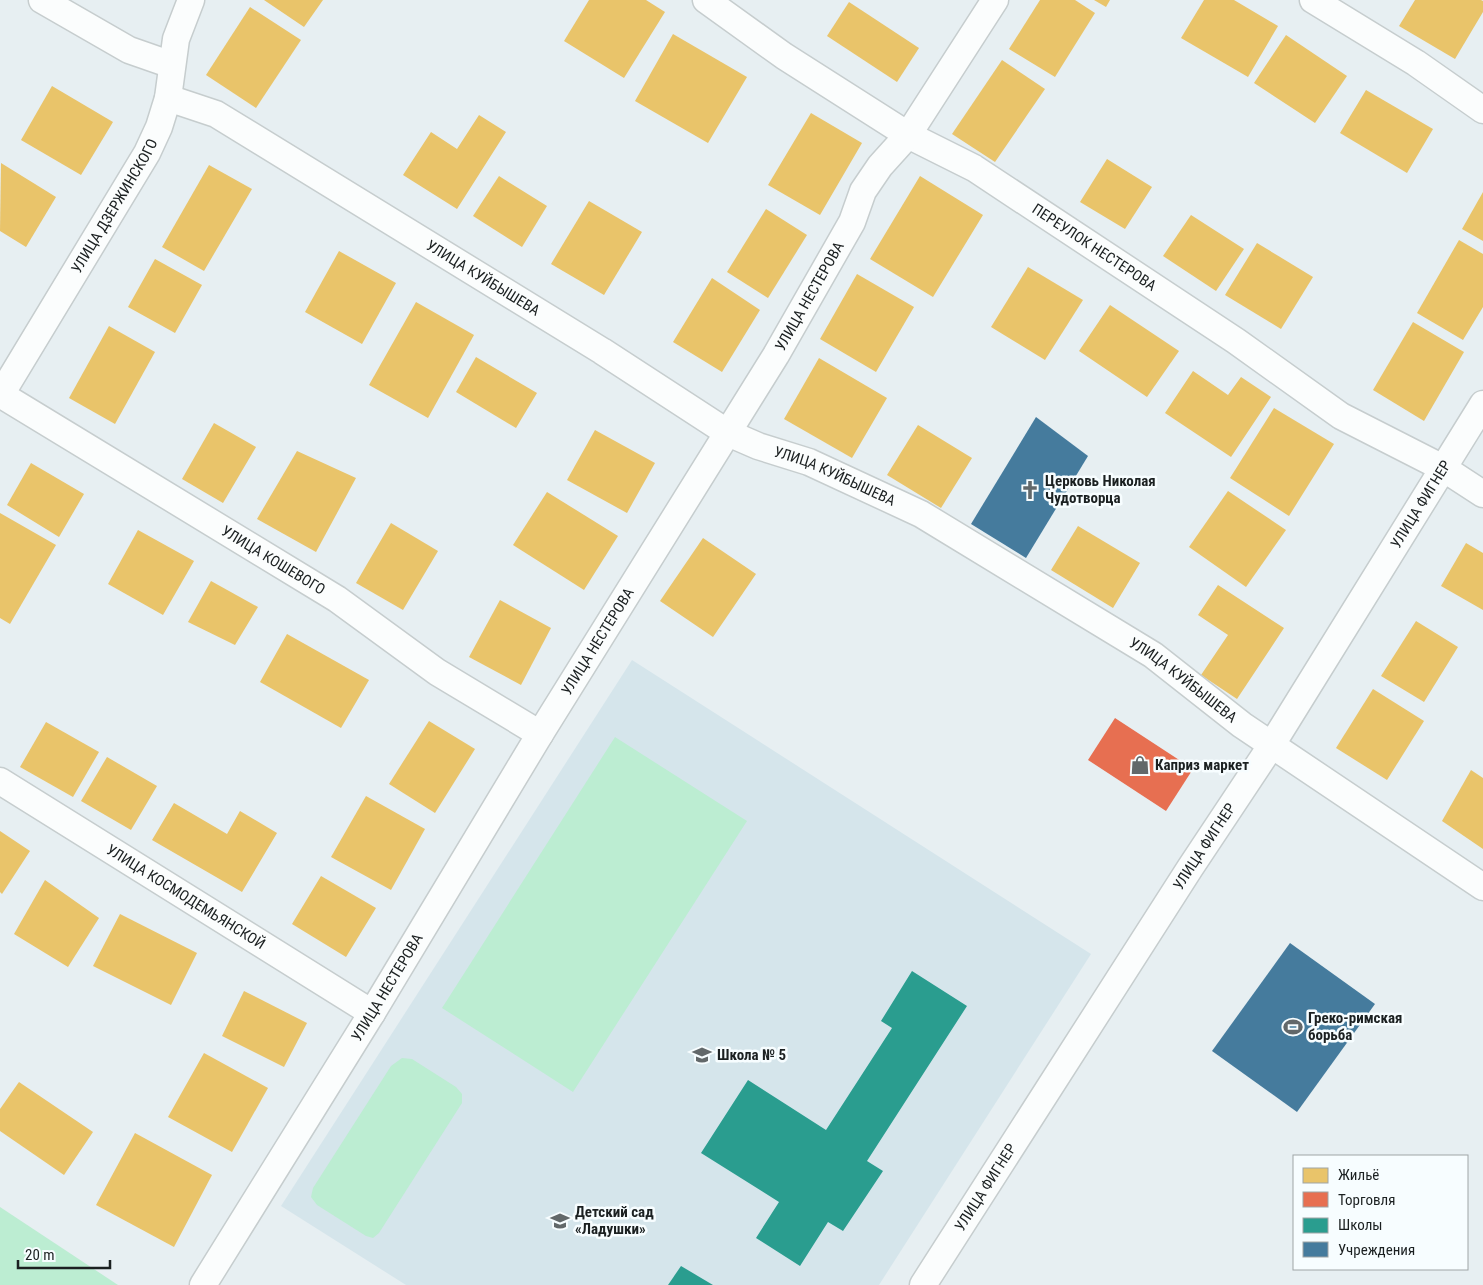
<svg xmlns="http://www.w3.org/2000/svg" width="1483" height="1285" viewBox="0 0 1483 1285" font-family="'Roboto Condensed',sans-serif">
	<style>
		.built { fill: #d5e5eb }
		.green { fill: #bcedd2 }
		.homes { fill: #e9c46a }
		.shops { fill: #e76f51 }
		.schools { fill: #2a9d8f }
		.public { fill: #457b9d }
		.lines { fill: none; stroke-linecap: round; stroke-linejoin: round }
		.minor-casing { stroke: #c6cdce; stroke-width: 29 }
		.minor { stroke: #fbfdfd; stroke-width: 26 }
		.labels { text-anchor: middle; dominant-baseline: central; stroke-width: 5; stroke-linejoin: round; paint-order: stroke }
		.street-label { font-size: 15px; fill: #1b2021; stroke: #f7fdff }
		.poi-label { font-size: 15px; font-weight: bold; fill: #1b2021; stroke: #f7fdff; text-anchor: start }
	</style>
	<rect width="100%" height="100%" fill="#e7eff2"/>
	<!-- built -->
	<polygon class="built" points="632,660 1091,954 879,1285 406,1285 281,1206"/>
	<!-- green -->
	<g class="green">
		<polygon points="615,737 747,821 573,1092 442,1008"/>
		<polygon points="402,1058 412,1059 456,1087 462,1094 462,1103 379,1233 373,1238 366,1236 317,1205 311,1197 313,1188 391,1066"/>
		<polygon points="0,1207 118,1285 0,1285"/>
	</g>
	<!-- homes -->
	<g class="homes">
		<polygon points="264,0 323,0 304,27"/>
		<polygon points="589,0 646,0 665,12 624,78 564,41"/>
		<polygon points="1040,0 1075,0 1095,13 1055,77 1009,49"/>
		<polygon points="1094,0 1110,0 1106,7"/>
		<polygon points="1204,0 1234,0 1278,26 1248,77 1181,38"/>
		<polygon points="1415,0 1481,0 1483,1 1483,12 1455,59 1399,26"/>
		<polygon points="849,2 919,48 897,82 827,36"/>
		<polygon points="250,7 301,40 256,108 206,75"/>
		<polygon points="673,34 747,77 708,143 635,101"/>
		<polygon points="1286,35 1347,76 1315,123 1254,83"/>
		<polygon points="1002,60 1045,89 995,162 952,134"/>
		<polygon points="52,86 113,122 81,175 21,140"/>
		<polygon points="1366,90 1433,129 1407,173 1340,133"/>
		<polygon points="811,113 862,143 820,215 768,185"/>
		<polygon points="479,115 506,132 457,209 403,175 431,132 457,149"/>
		<polygon points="1107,159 1152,187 1125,229 1080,202"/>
		<polygon points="1,163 56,197 26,247 0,231"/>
		<polygon points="209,165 252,189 204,271 162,247"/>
		<polygon points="499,176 547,206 522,247 473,216"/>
		<polygon points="920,176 983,215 933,297 870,259"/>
		<polygon points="1483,192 1483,241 1462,229"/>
		<polygon points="589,201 642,232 604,295 551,264"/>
		<polygon points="766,209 807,235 768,298 727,272"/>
		<polygon points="1191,215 1244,249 1216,291 1163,256"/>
		<polygon points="1459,240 1483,254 1483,307 1463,340 1417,313"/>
		<polygon points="1257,243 1313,277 1281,329 1225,295"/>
		<polygon points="339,251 396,283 362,344 305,312"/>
		<polygon points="155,259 202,285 175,333 128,307"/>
		<polygon points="1028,267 1083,300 1045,360 991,327"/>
		<polygon points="857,274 914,307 876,372 820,339"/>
		<polygon points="712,278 760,310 722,372 673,342"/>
		<polygon points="416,302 474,335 428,418 369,385"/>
		<polygon points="1110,305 1179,351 1147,397 1079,351"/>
		<polygon points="1413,322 1464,352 1424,421 1373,390"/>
		<polygon points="109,326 155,352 115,424 69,398"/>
		<polygon points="476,357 537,393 516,428 456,392"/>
		<polygon points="819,358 887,398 852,458 784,419"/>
		<polygon points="1193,371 1228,395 1241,377 1271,397 1231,457 1165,413"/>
		<polygon points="1274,408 1334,444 1289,516 1230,478"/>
		<polygon points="214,423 256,447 223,503 182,479"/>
		<polygon points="918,425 972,458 941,508 887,475"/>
		<polygon points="595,430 655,463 627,513 567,480"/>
		<polygon points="297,451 356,478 316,552 257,519"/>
		<polygon points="31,463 84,494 59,537 7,505"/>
		<polygon points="1228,491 1286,530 1246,587 1189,547"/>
		<polygon points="547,492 618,536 584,590 513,545"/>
		<polygon points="0,513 56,545 10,624 0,618"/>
		<polygon points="391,523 438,551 403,610 356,583"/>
		<polygon points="1078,526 1140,563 1113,608 1051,570"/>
		<polygon points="138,530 194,561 163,615 108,584"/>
		<polygon points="703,538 756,574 713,637 660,601"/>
		<polygon points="1466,543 1483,553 1483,610 1441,586"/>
		<polygon points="211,581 258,607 235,645 188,622"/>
		<polygon points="1218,585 1284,628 1237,699 1201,675 1228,635 1198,615"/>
		<polygon points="500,600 551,628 521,685 469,657"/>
		<polygon points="1416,621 1458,647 1424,702 1381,676"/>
		<polygon points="287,634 369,680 341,728 260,682"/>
		<polygon points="1373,689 1424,721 1387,780 1336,748"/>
		<polygon points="429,721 475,749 435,813 389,784"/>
		<polygon points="46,722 99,752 73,797 20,767"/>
		<polygon points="107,757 157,786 131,830 81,801"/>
		<polygon points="1471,770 1483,778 1483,849 1442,821"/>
		<polygon points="366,796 425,829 391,890 331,857"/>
		<polygon points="174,803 227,834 240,811 277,833 242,892 152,840"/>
		<polygon points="0,831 30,851 2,894 0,892"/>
		<polygon points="321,876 376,908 346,957 292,924"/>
		<polygon points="45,880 99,918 68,967 14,934"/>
		<polygon points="120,914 197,953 171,1005 93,966"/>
		<polygon points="244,991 307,1023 284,1067 222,1036"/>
		<polygon points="204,1053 268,1088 232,1152 168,1117"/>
		<polygon points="19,1082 93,1132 64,1175 0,1131 0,1109"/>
		<polygon points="135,1133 212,1175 174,1247 96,1205"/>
	</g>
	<!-- shops -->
	<polygon class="shops" points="1115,718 1193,769 1166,811 1088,760"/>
	<!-- schools -->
	<g class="schools">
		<polygon points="912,971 967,1006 867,1161 883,1171 843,1231 828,1222 800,1266 756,1238 779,1202 701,1153 748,1080 826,1130 892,1028 881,1021"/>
		<polygon points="681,1266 713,1285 668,1285"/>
	</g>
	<!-- public -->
	<g class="public">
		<polygon points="1036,417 1088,456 1026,558 971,524"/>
		<polygon points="1290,943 1375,1004 1297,1112 1212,1051"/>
	</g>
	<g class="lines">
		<!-- minor casing -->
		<g class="minor-casing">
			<g id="minor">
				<polyline points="42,0 129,50 172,65"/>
				<path id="s1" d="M706 0 784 56 908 135 974 168 1236 341 1341 416 1443 468 1483 494"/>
				<polyline points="1313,0 1416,63 1483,110"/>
				<path id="s2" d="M168 98 216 114 602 351 728 433 758 446 809 462 921 514 1153 655 1242 725 1483 887"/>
				<path id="s3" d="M0 394 337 599 437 672 540 734"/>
				<path id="s4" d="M0 396 147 153 159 127 168 98 176 39 191 0"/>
				<path id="s5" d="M0 781 372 1013"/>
				<path id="s6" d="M203 1285 372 1013 540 734 776 355 852 222 863 191 880 166 908 135 995 0"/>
				<path id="s7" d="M923 1285 1190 868 1271 746 1483 404"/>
			</g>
		</g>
		<!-- minor -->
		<use href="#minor" class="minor"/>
	</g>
	<!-- icons -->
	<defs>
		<g id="church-bare" transform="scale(1.5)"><path d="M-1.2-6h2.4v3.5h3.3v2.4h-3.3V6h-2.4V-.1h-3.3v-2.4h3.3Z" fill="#62686a" stroke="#f7fdff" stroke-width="2.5" paint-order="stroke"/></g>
		<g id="shop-bare" transform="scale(1.5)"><path d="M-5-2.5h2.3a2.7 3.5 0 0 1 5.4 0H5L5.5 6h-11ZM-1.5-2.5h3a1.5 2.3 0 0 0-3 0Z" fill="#62686a" stroke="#f7fdff" stroke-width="2.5" paint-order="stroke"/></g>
		<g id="stadium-bare" transform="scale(1.5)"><path d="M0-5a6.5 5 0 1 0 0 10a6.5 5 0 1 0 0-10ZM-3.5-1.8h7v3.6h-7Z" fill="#62686a" stroke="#f7fdff" stroke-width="2.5" paint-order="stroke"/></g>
		<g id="school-bare" transform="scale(1.5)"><path d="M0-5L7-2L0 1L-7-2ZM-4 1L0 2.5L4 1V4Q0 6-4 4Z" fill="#62686a" stroke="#f7fdff" stroke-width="2.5" paint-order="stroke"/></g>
	</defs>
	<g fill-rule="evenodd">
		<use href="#church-bare" x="1030" y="490"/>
		<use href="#shop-bare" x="1140" y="765"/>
		<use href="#stadium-bare" x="1293" y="1027"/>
		<use href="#school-bare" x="702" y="1055"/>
		<use href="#school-bare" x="560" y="1221"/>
	</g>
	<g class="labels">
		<!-- street labels -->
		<g class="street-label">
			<text stroke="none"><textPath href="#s4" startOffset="222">УЛИЦА ДЗЕРЖИНСКОГО</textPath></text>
			<text stroke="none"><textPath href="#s1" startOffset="461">ПЕРЕУЛОК НЕСТЕРОВА</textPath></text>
			<text stroke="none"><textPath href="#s2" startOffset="364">УЛИЦА КУЙБЫШЕВА</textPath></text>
			<text stroke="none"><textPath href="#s6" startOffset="1160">УЛИЦА НЕСТЕРОВА</textPath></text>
			<text stroke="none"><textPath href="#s2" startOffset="769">УЛИЦА КУЙБЫШЕВА</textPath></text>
			<text stroke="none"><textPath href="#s7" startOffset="926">УЛИЦА ФИГНЕР</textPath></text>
			<text stroke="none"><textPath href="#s3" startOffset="320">УЛИЦА КОШЕВОГО</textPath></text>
			<text stroke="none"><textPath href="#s6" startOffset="755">УЛИЦА НЕСТЕРОВА</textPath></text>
			<text stroke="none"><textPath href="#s2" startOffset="1174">УЛИЦА КУЙБЫШЕВА</textPath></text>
			<text stroke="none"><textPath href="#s7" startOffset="521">УЛИЦА ФИГНЕР</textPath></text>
			<text stroke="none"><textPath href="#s5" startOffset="219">УЛИЦА КОСМОДЕМЬЯНСКОЙ</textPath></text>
			<text stroke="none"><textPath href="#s6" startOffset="350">УЛИЦА НЕСТЕРОВА</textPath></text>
			<text stroke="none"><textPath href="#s7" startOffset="116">УЛИЦА ФИГНЕР</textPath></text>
		</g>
		<!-- poi labels -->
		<g class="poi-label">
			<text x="1045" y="481">Церковь Николая<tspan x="1045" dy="17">Чудотворца</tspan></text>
			<text x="1155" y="765">Каприз маркет</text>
			<text x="1308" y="1018">Греко-римская<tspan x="1308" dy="17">борьба</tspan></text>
			<text x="717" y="1055">Школа № 5</text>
			<text x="575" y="1212">Детский сад<tspan x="575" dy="17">«Ладушки»</tspan></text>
		</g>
	</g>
	<!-- legend -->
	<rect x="1293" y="1155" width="175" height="115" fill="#f7fdff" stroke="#9fa5a6"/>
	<rect x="1303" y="1168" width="25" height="15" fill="#e9c46a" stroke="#9fa5a6"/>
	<text x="1338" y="1180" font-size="15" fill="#1b2021">Жильё</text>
	<rect x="1303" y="1192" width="25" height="15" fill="#e76f51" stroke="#9fa5a6"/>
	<text x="1338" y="1205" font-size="15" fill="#1b2021">Торговля</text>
	<rect x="1303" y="1218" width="25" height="15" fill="#2a9d8f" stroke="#9fa5a6"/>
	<text x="1338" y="1230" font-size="15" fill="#1b2021">Школы</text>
	<rect x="1303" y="1242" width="25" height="15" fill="#457b9d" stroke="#9fa5a6"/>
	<text x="1338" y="1255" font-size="15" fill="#1b2021">Учреждения</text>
	<!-- scale -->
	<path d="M18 1260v8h92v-8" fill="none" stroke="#1b2021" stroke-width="2.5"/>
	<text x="25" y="1260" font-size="15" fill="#1b2021" stroke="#f7fdff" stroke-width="4" paint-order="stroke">20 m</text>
</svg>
